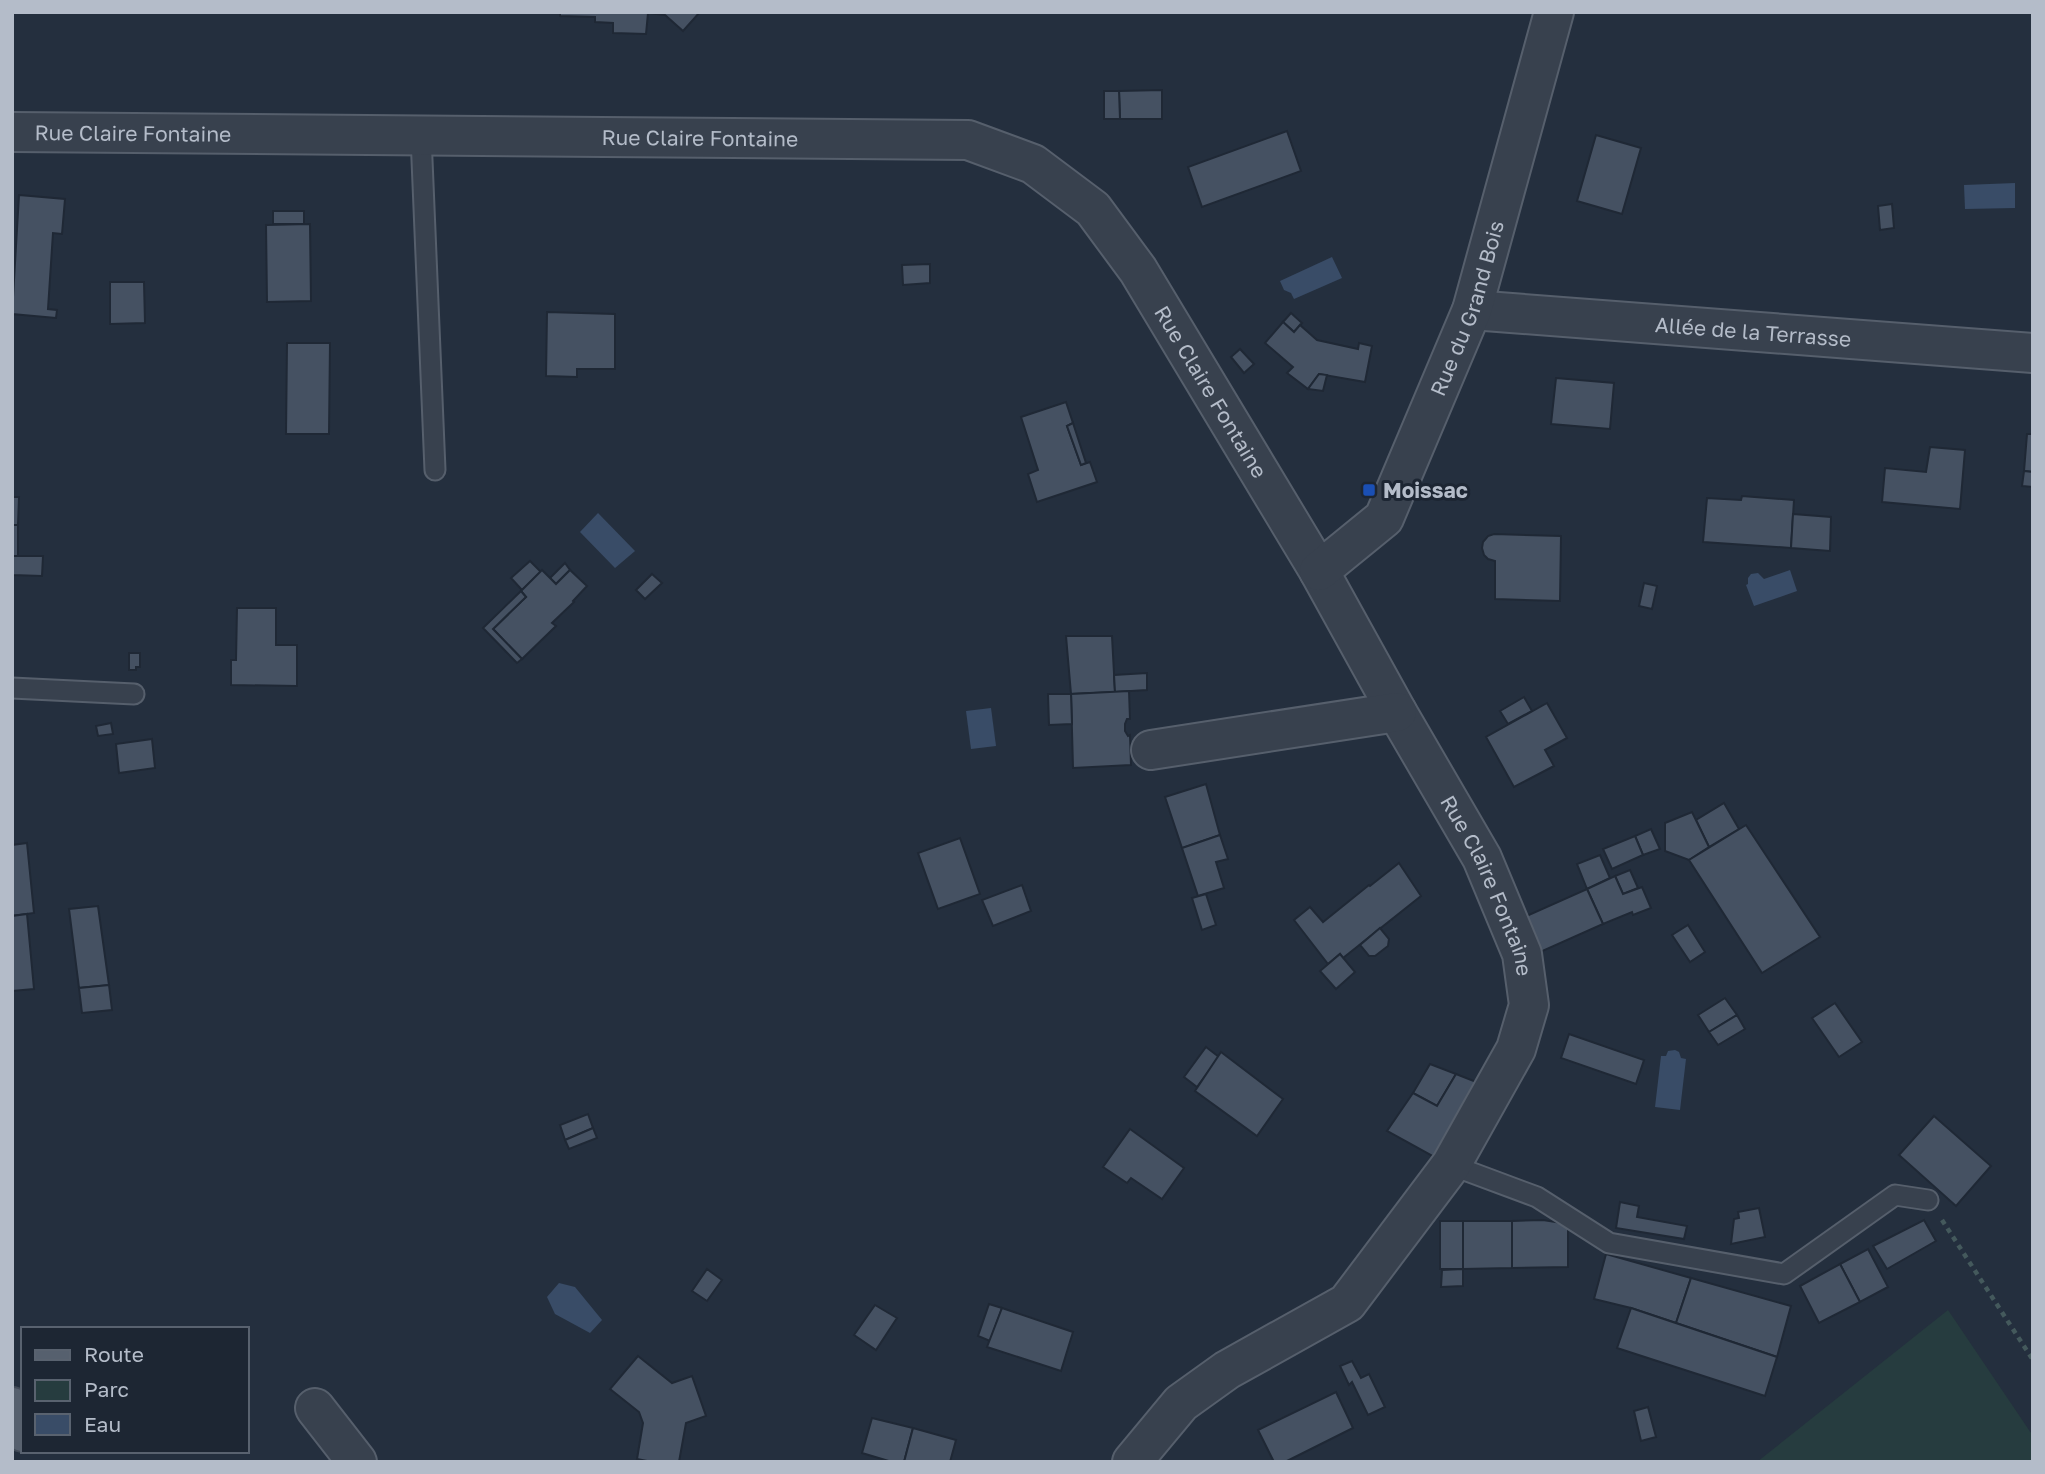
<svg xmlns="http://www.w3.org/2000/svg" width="2045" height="1474" viewBox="0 0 2045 1474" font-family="'Golos Text',sans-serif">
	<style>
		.green { fill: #263c3f }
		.water { fill: #394c67 }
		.building { fill: #455162; stroke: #1f2835; stroke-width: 2 }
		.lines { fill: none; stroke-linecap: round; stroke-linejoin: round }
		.lane-casing { stroke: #565f6c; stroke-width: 23 }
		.street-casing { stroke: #565f6c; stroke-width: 42 }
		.primary-casing { stroke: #414a57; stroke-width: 42 }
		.path { stroke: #44595c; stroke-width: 4.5; stroke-dasharray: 5 5; stroke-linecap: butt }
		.lane { stroke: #38414e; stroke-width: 19 }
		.street { stroke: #38414e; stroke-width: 38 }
		.primary { stroke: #56606e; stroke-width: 38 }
		.transit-dot { fill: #1a4fb4; stroke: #1d2633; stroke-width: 2.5 }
		.labels { text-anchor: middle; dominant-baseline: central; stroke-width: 6; stroke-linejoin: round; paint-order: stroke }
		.street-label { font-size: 21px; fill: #b4bcc9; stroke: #1d2633 }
		.poi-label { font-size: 21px; font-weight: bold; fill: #b4bcc9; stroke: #1d2633; text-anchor: start }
	</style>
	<rect width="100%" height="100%" fill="#242f3e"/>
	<!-- green -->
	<polygon class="green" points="1948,1310 2033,1436 2033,1462 1757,1462"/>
	<!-- water -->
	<g class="water">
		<polygon points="2015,183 2015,208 1965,209 1964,185"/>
		<polygon points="1332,257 1342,278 1294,299 1291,293 1284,290 1280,281"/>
		<polygon points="598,513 635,551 615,568 580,532"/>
		<polygon points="1790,570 1797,591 1754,606 1746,585 1748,584 1748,578 1751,574 1758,573 1764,579"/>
		<polygon points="991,708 996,746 971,749 966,711"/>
		<polygon points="1675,1050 1679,1052 1681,1058 1686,1059 1680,1110 1655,1107 1661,1056 1666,1056 1668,1051"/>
		<polygon points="559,1283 575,1287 602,1320 590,1333 555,1314 547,1297"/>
	</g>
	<!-- building -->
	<g class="building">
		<polygon points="560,12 700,12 683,31 665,15 648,13 646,34 613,33 613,23 595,22 595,17 560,16"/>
		<polygon points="1162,90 1162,119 1120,119 1119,91"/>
		<polygon points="1104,91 1119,91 1120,119 1104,119"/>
		<polygon points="1287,131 1301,171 1202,207 1188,167"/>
		<polygon points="1596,135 1641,148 1622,214 1577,201"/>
		<polygon points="19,195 65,199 62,234 53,233 48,309 57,310 56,318 12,314"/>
		<polygon points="1892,204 1894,228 1880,230 1878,206"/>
		<rect x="273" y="211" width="31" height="13"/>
		<polygon points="310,224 311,301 267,302 266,225"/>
		<polygon points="930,264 930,283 903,285 902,265"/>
		<polygon points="110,282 144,282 145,323 110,324"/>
		<polygon points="547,312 615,314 615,369 577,369 577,377 546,376"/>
		<polygon points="1291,313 1302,323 1294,332 1283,322"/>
		<polygon points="1283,322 1294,332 1300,325 1317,340 1358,349 1359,343 1372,346 1365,382 1319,374 1308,389 1287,373 1293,367 1265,343"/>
		<polygon points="287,343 330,343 329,434 286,434"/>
		<polygon points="1240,349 1254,364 1244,373 1231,357"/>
		<polygon points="1319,374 1327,375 1323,391 1308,389"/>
		<polygon points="1556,378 1614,383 1610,429 1551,424"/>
		<polygon points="1066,402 1073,423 1067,426 1081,465 1090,462 1097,482 1037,502 1028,474 1038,470 1021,417"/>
		<polygon points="1073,423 1086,463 1081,465 1067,426"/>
		<polygon points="2027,434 2033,434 2033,472 2024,471"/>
		<polygon points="1930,447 1965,450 1960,509 1882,502 1885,468 1926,472"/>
		<polygon points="2024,471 2033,472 2033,487 2022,486"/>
		<polygon points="1742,496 1794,500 1791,548 1703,542 1707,498 1741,500"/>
		<polygon points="12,497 19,497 18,525 12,525"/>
		<polygon points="1793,514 1831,517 1830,551 1791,548"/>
		<rect x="12" y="525" width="6" height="31"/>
		<polygon points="1494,534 1561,536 1560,601 1495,599 1495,561 1488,559 1484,555 1482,548 1483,542 1488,536"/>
		<polygon points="12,556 43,556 42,576 12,575"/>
		<polygon points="530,561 541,572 522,590 511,578"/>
		<polygon points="565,563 570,570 556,584 550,578"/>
		<polygon points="542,570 556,584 570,570 587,586 573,601 574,602 552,623 556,626 522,659 493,629 526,597 521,591"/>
		<polygon points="652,574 662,583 645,599 636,590"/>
		<polygon points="1644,583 1657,586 1652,609 1639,606"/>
		<polygon points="521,591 526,597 493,629 522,659 517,663 483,628"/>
		<polygon points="237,608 276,608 276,645 297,645 297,686 231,685 231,660 236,660"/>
		<polygon points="1066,636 1112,636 1115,692 1071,694"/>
		<polygon points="129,653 140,653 140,667 136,667 136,670 129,670"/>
		<polygon points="1147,673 1147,690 1115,692 1114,675"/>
		<polygon points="1129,691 1130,719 1127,719 1125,724 1125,731 1128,736 1130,735 1131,765 1073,768 1071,694"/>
		<polygon points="1048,694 1071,694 1072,724 1049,725"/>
		<polygon points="1524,697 1532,711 1508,724 1500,711"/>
		<polygon points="1547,703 1567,738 1545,750 1554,766 1514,787 1486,737"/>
		<polygon points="111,723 113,734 98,736 96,726"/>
		<polygon points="152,739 155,768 119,773 116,744"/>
		<polygon points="1206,784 1220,835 1182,848 1165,797"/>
		<polygon points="1724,803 1739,829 1709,847 1696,820"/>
		<polygon points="1692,812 1709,847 1689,860 1665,851 1665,823"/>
		<polygon points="1746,825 1820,937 1762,973 1689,860"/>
		<polygon points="1651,829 1660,849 1643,855 1635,836"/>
		<polygon points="1220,835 1228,859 1216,862 1224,888 1198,896 1182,848"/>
		<polygon points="1635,836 1643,855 1612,869 1603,849"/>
		<polygon points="960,838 980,894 938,909 918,853"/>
		<polygon points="27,843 34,913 12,916 12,845"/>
		<polygon points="1600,855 1610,878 1587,889 1577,864"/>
		<polygon points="1399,863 1421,896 1343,958 1340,954 1328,964 1294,920 1310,907 1323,922 1369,885 1370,886"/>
		<polygon points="1630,870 1638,888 1623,894 1615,876"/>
		<polygon points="1615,876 1623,894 1642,887 1651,908 1633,915 1632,912 1603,924 1587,889"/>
		<polygon points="1022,885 1031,911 993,926 982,900"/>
		<polygon points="1587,889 1603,924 1538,953 1522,918"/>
		<polygon points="1206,894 1216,925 1202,930 1192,898"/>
		<polygon points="98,906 109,985 79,988 69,909"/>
		<polygon points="27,914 34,989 12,991 12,916"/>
		<polygon points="1688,925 1705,952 1690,962 1672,935"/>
		<polygon points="1380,928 1389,939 1388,946 1375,956 1369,956 1360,945"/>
		<polygon points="1340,954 1355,972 1336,989 1320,971"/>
		<polygon points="109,985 112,1010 82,1013 79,988"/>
		<polygon points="1725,998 1737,1015 1709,1032 1698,1015"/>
		<polygon points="1835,1003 1862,1042 1839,1057 1812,1018"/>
		<polygon points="1737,1015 1745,1029 1718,1045 1709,1032"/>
		<polygon points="1569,1034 1644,1060 1636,1084 1561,1058"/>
		<polygon points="1206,1047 1219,1057 1197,1087 1184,1077"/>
		<polygon points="1221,1052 1283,1099 1257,1136 1195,1091"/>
		<polygon points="1430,1064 1456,1074 1437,1106 1413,1093"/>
		<polygon points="1456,1074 1484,1085 1436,1158 1387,1131 1413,1093 1437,1106"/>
		<polygon points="588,1114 593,1128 565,1140 560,1125"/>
		<polygon points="1934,1116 1991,1166 1956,1206 1899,1155"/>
		<polygon points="593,1128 597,1138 569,1149 565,1140"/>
		<polygon points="1130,1129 1184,1168 1162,1199 1131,1178 1127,1183 1103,1167"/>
		<polygon points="1620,1202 1639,1206 1637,1217 1687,1226 1684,1239 1616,1228"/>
		<polygon points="1759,1208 1765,1237 1731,1244 1734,1219 1739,1218 1738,1212"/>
		<polygon points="1543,1220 1568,1224 1568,1267 1512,1268 1512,1221"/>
		<polygon points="1924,1220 1936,1241 1887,1269 1873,1246"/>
		<rect x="1440" y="1221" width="23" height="48"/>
		<polygon points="1463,1221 1512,1221 1512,1268 1463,1269"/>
		<polygon points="1868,1249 1888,1287 1860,1302 1840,1264"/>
		<polygon points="1606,1254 1691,1278 1676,1323 1631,1308 1594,1299"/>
		<polygon points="1840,1264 1860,1302 1819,1323 1800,1286"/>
		<polygon points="707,1269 722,1280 707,1301 692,1291"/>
		<polygon points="1463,1269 1463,1286 1441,1287 1442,1270"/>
		<polygon points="1691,1278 1791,1306 1777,1357 1676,1323"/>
		<polygon points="989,1304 1002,1308 990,1341 978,1336"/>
		<polygon points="875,1305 897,1318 876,1350 854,1335"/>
		<polygon points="1002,1308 1073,1332 1061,1371 987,1347"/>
		<polygon points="1631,1308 1777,1357 1765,1396 1617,1348"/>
		<polygon points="638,1356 672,1383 692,1376 706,1416 686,1423 679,1462 652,1462 637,1459 643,1423 639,1412 610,1389"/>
		<polygon points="1352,1361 1361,1378 1369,1374 1385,1407 1368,1415 1352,1382 1349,1385 1340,1366"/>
		<polygon points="1336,1392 1353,1428 1285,1462 1274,1462 1258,1430"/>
		<polygon points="1648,1407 1656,1437 1641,1441 1634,1411"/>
		<polygon points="872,1418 913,1428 904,1462 892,1462 862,1453"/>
		<polygon points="913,1428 956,1440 950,1462 904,1462"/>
	</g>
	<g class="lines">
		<!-- lane casing -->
		<g class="lane-casing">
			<g id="lane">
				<polyline points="421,136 435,470"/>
				<polyline points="12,688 134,694"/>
				<polyline points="1451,1165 1537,1197 1609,1243 1784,1274 1895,1195 1928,1200"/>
			</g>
		</g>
		<!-- street casing -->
		<g class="street-casing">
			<g id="street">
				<path id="s1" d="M12 132 968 140 1033 164 1093 209 1138 270 1319 571 1397 712 1482 858 1522 954 1529 1005 1516 1049 1451 1165 1347 1303 1227 1370 1181 1403 1132 1462"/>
				<path id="s2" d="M1472 310 2033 353"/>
				<path id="s3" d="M1319 571 1384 518 1472 310 1554 12"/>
				<polyline points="1151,750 1397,712"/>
				<polyline points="315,1408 357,1462"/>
			</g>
		</g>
		<!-- primary casing -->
		<g class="primary-casing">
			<polyline id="primary" points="12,1407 23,1432"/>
		</g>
		<!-- path -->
		<polyline class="path" points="1942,1220 2033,1360"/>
		<!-- lane -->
		<use href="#lane" class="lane"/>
		<!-- street -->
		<use href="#street" class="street"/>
		<!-- primary -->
		<use href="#primary" class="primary"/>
	</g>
	<!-- markers -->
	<rect class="transit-dot" x="1362" y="483" width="14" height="14" rx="3.5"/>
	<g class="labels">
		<!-- street labels -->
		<g class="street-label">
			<text stroke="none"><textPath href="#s1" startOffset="121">Rue Claire Fontaine</textPath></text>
			<text stroke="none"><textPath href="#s1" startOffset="688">Rue Claire Fontaine</textPath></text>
			<text stroke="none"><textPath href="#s3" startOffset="310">Rue du Grand Bois</textPath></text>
			<text stroke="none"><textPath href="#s2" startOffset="282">Allée de la Terrasse</textPath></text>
			<text stroke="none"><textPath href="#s1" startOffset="1318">Rue Claire Fontaine</textPath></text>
			<text stroke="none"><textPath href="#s1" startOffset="1885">Rue Claire Fontaine</textPath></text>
		</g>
		<!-- poi labels -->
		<g class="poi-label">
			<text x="1383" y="490">Moissac</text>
		</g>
	</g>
	<!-- border -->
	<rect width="2045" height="1474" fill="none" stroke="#b4bcc9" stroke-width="28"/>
	<!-- legend -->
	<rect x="21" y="1327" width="228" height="126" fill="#1d2633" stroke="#59626f" stroke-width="2"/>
	<rect x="35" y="1350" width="35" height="10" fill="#56606e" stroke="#59626f" stroke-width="2"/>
	<text x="84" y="1362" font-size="21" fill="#b4bcc9">Route</text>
	<rect x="35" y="1380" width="35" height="21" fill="#263c3f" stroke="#59626f" stroke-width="2"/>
	<text x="84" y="1397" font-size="21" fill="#b4bcc9">Parc</text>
	<rect x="35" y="1414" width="35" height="21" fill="#394c67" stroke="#59626f" stroke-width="2"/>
	<text x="84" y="1432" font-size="21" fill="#b4bcc9">Eau</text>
</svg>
